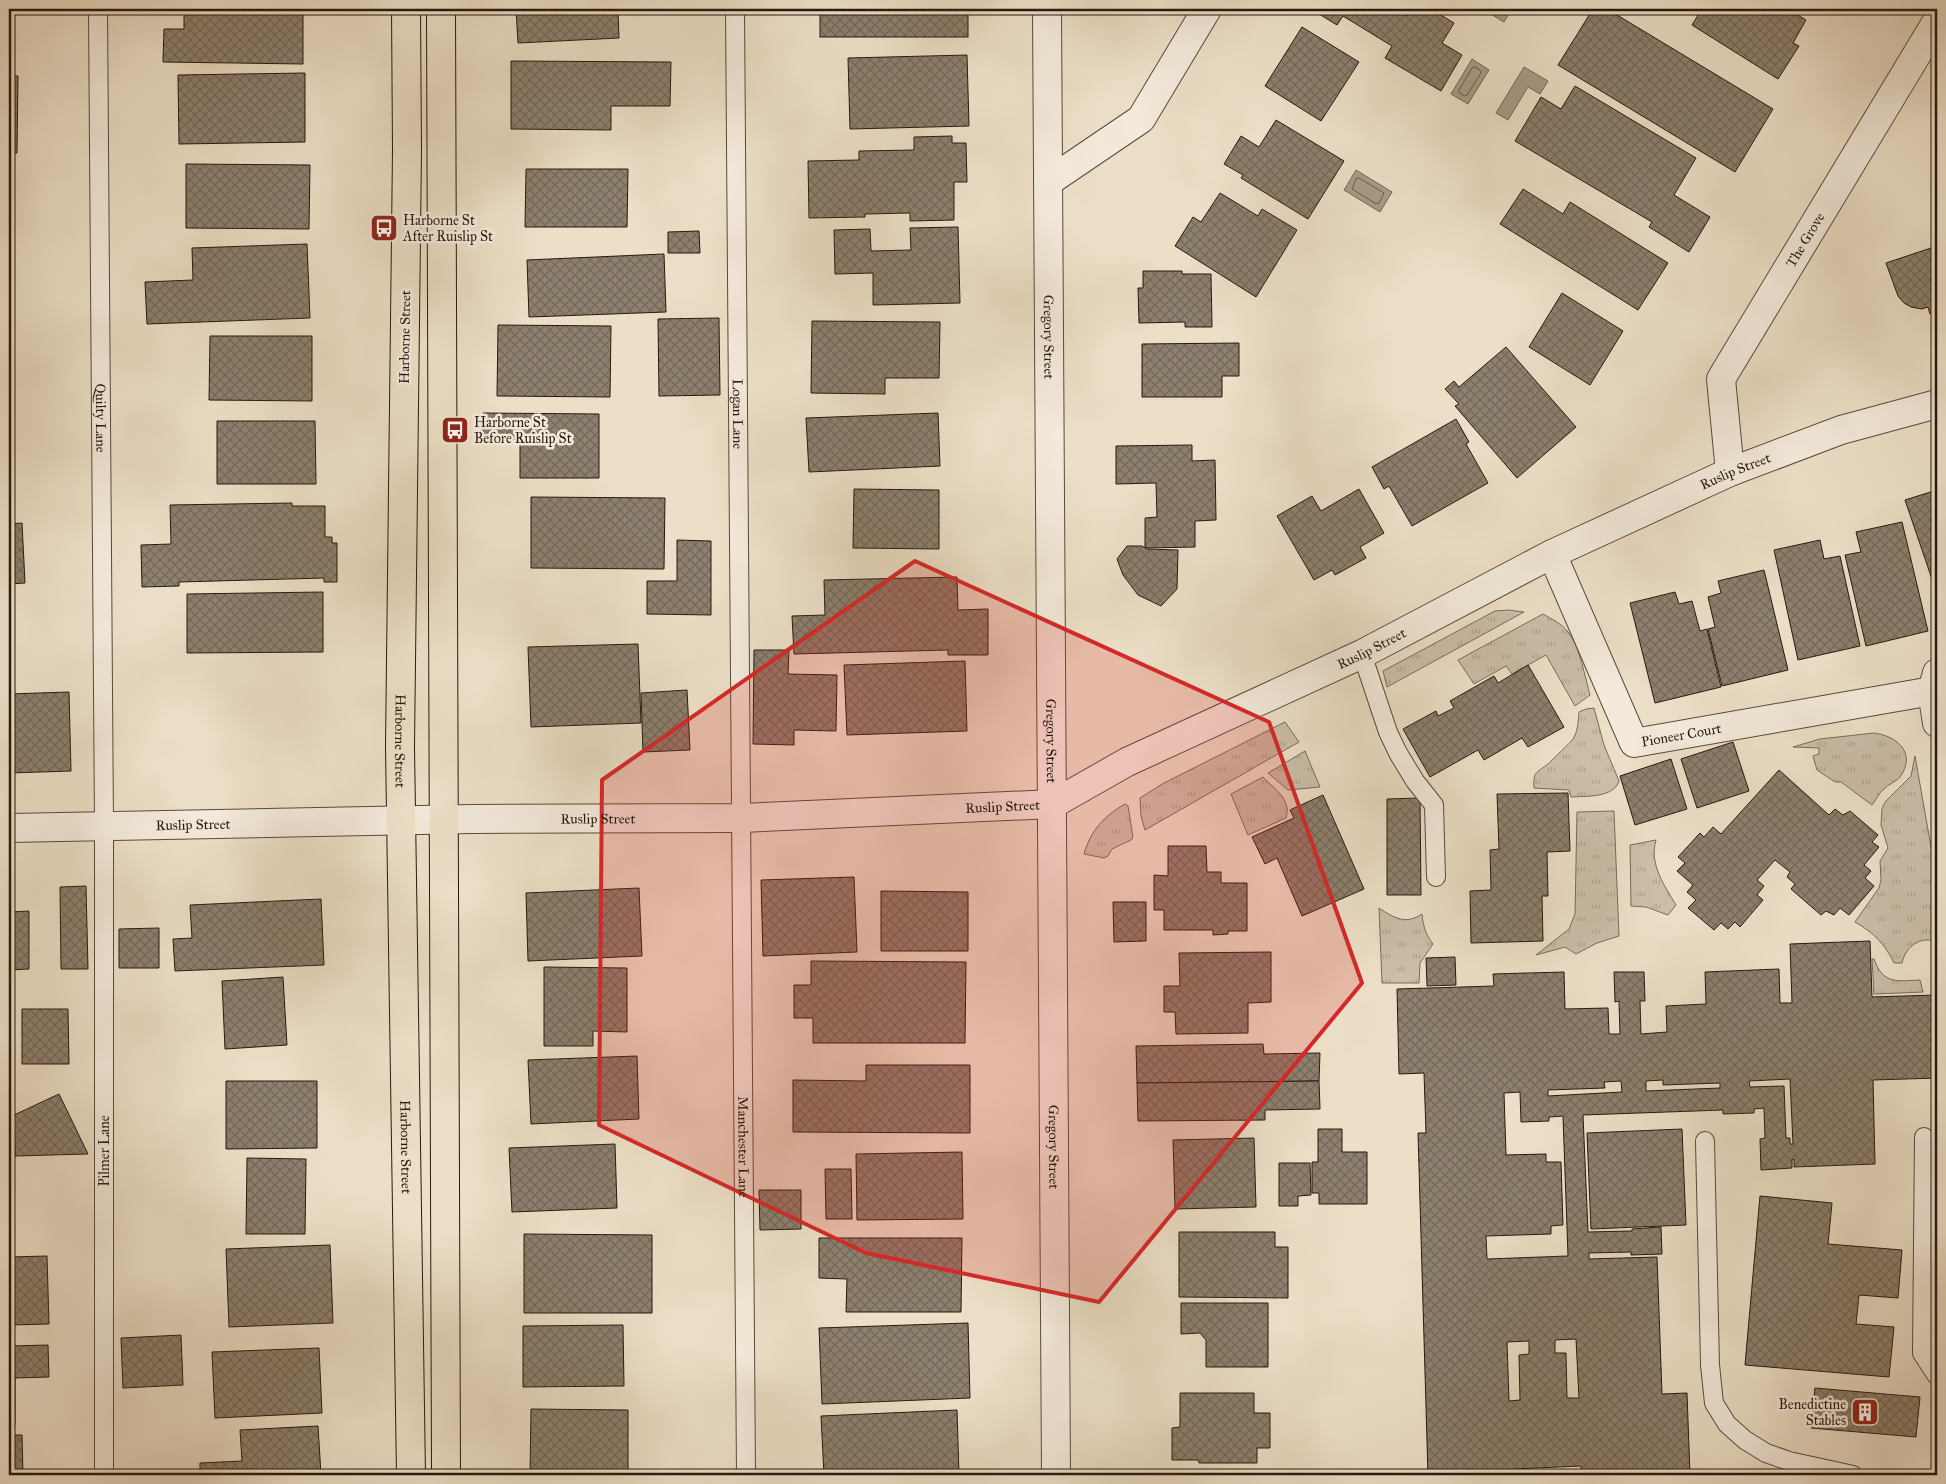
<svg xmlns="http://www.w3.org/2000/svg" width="1946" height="1484" viewBox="0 0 1946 1484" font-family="'IM FELL Great Primer',serif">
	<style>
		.grass { fill: url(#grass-tufts); stroke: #796b5b }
		.water { fill: #a99c88; stroke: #756857 }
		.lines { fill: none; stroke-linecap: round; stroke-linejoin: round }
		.shore { stroke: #685a4b; stroke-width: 1 }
		.building { fill: url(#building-cross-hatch); stroke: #27190e; fill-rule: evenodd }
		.lane-casing { stroke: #584a3c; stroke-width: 20 }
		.street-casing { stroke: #584a3c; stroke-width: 30 }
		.primary-casing { stroke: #27190e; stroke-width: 30 }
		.lane { stroke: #f3eadb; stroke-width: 18 }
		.street { stroke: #f3eadb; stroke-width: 28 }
		.primary { stroke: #ecdfc7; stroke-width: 28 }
		.marked { fill: #d62828; fill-opacity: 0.2; stroke: #d62828; stroke-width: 4; stroke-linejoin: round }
		.labels { text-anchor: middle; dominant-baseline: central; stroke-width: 5; stroke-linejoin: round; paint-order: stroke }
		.poi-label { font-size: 14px; fill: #27190e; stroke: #f3eadb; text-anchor: start }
		.street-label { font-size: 14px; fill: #27190e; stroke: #f3eadb }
	</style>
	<defs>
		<pattern id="grass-tufts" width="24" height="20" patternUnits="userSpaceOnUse" patternTransform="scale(1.25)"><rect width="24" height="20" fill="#cbbda8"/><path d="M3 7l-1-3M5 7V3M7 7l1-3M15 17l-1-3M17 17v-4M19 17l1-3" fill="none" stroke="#aea28f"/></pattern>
		<pattern id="building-cross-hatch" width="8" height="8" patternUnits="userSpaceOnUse" patternTransform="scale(1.25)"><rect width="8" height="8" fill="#8d806e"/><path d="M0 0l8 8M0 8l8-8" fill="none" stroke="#736859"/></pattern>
	</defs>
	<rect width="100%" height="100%" fill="#ecdfc7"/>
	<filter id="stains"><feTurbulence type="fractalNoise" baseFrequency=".004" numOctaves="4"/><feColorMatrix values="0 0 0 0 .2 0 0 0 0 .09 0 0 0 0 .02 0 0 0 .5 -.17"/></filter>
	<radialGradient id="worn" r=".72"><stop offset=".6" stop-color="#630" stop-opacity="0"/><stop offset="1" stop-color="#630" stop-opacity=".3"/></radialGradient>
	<!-- grass -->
	<g class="grass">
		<polygon points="1508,610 1524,612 1387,687 1383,671 1495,611"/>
		<path d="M1543 614C1552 619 1562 624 1568 632 1580 646 1585 678 1590 695L1575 706 1546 655 1512 674 1506 666 1474 684 1458 660Z"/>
		<path d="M1594 708 1604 745 1619 781C1614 798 1586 796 1571 797L1569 790 1534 788C1533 772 1536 773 1548 764 1551 761 1571 742 1573 739 1578 731 1578 722 1579 712L1586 709Z"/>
		<polygon points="1285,722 1299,742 1145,830 1141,816 1140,798 1164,783"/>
		<path d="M1874 733C1897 736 1917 753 1900 777 1896 782 1888 784 1884 789 1879 793 1876 800 1872 805L1841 782H1835L1817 770 1813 756 1819 754V748L1793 747 1820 739Z"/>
		<polygon points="1305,751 1320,787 1288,790 1268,773"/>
		<path d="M1915 756 1937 881V942C1921 935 1905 947 1902 963H1894C1885 944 1874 933 1855 922L1879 888 1881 880 1880 861 1888 848 1881 825 1882 809 1885 802 1911 776Z"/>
		<path d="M1263 777C1274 789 1292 799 1286 818L1248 835 1231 794Z"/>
		<path d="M1125 804 1128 806 1133 837 1131 840 1112 849 1108 856 1104 858 1084 854C1090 831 1105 815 1125 804Z"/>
		<polygon points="1614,811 1619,936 1597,943 1576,954 1565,947 1536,955 1569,929 1575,914 1577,812"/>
		<path d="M1656 840C1649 864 1664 885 1676 905L1668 915 1646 907 1631 906 1630 845Z"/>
		<path d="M1379 908C1394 918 1406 925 1422 914 1423 926 1426 935 1433 944L1420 963 1419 983H1382Z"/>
		<path d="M1872 959H1874C1883 985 1898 981 1920 980L1923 992 1874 994Z"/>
	</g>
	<!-- water -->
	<g class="water">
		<polygon points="1485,9 1512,9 1504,22 1484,10"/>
		<polygon points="1472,59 1489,70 1468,104 1451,94"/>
		<polygon points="1524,67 1548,81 1540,94 1528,87 1508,120 1496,113"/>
		<polygon points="1356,170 1392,192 1380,212 1344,190"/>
	</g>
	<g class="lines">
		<!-- shore -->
		<g class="shore">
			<polygon points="1475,67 1480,70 1481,73 1467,95 1465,96 1459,93 1459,90 1472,68"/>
			<polygon points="1359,178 1384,193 1379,203 1376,204 1352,189 1356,179"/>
		</g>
	</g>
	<!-- building -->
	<g class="building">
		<polygon points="9,9 12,60 9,60"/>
		<polygon points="184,9 303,9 303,64 163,62 164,29 184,29"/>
		<polygon points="516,9 641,9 641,10 618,11 619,38 518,43"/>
		<rect x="820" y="9" width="148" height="28"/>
		<polygon points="1311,9 1393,9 1406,16 1411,9 1431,9 1454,23 1442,43 1462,55 1441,91 1385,58 1392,46 1343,16 1337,25"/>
		<polygon points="1593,9 1607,9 1773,109 1735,172 1558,65"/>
		<polygon points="1702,9 1788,9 1806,20 1793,43 1799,46 1778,79 1692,25"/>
		<polygon points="1302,27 1359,62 1321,121 1265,86"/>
		<polygon points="967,55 969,126 850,129 848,58"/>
		<polygon points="511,61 671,62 670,106 611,106 611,130 511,129"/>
		<polygon points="305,73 305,142 179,144 178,75"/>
		<polygon points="9,76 18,76 17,153 9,153"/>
		<polygon points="1575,86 1696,158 1674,195 1710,217 1689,252 1649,227 1652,222 1515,141 1541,97 1561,109"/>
		<polygon points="1276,120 1344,161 1308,219 1241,178 1243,175 1224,164 1241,136 1259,147"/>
		<polygon points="952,136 952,143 966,143 967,182 954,182 954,220 910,221 910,213 865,214 865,217 809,218 808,161 859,160 859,151 914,150 914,137"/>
		<polygon points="186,164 310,165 309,229 186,228"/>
		<polygon points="526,169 628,169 627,227 525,227"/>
		<polygon points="1523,189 1563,214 1570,202 1668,263 1638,310 1500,224"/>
		<polygon points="1220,193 1258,216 1262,209 1297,230 1256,297 1175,246 1193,217 1201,222"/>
		<polygon points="958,227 960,303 873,305 873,273 835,274 834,230 870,229 871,251 911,250 910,228"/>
		<polygon points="699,231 700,253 668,253 668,232"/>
		<polygon points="307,244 310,318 147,324 145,282 193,280 192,248"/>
		<polygon points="1937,246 1937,312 1930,314 1928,307 1922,309 1911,307 1904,303 1898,296 1886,263"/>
		<polygon points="664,254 666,312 529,317 527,260"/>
		<polygon points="1143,271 1182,271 1182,274 1211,274 1212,327 1185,327 1185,322 1139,323 1138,288 1143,288"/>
		<polygon points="1562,293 1623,331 1590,385 1529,347"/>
		<polygon points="719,318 720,395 659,396 658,319"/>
		<polygon points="812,321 940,322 939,378 885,378 885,394 811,393"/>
		<polygon points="498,325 611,326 610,397 497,396"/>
		<polygon points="210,336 312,336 312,401 209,400"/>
		<polygon points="1239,343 1239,376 1222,376 1222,397 1142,397 1142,344"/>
		<polygon points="1506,347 1576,427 1517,478 1455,406 1459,404 1445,389 1454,381 1459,387"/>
		<polygon points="483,413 599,414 599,478 520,478 520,443 483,443"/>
		<polygon points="938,413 940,466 809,472 806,418"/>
		<polygon points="1456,419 1469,442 1466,444 1488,483 1412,526 1389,486 1384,489 1372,467"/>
		<polygon points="217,421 315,421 316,484 217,484"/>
		<polygon points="1192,445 1192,461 1215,460 1216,520 1195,521 1195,547 1145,548 1145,518 1157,517 1156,483 1116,484 1116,446"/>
		<polygon points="854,489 939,490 939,549 853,548"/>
		<polygon points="1359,489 1384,533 1360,547 1366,558 1335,575 1332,570 1314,580 1277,516 1312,496 1321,511"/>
		<polygon points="1937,490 1937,584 1934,585 1905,500"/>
		<polygon points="531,497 665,498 664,569 531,568"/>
		<polygon points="292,503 292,506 325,506 325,537 332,537 332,543 337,543 337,582 324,582 324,578 179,582 179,586 142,587 141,545 171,544 170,505"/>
		<polygon points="1902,522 1928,631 1866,646 1845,555 1861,552 1856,532"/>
		<polygon points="22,523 25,583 9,584 9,524"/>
		<polygon points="677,540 711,541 711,615 647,614 647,581 677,581"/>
		<polygon points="1820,540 1824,559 1840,556 1860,646 1798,660 1774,550"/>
		<polygon points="1127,546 1142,546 1147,549 1178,550 1177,589 1161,606 1138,595 1123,575 1117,559"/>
		<polygon points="1764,570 1788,670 1722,686 1708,629 1715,627 1708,597 1721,593 1718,581"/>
		<polygon points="957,577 958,610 988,609 988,655 948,655 948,650 794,654 792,616 825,615 824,580"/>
		<polygon points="323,592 323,652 187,653 187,594"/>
		<polygon points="1675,592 1679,604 1692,601 1700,631 1707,629 1721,687 1655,703 1630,603"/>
		<polygon points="638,644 641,723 531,727 528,647"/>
		<polygon points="754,650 789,650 788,674 837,675 836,731 794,730 794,745 753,744"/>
		<polygon points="965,661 967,731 847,735 844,665"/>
		<polygon points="1528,665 1564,727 1528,747 1522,738 1484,760 1478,750 1430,777 1403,729 1436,711 1438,716 1454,708 1450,701 1494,676 1498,683"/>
		<polygon points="687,690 690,750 643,752 641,693"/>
		<polygon points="69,692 71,771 9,773 9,694"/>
		<polygon points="1733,742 1749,791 1697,808 1681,759"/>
		<polygon points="1671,759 1687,809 1635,825 1620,776"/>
		<polygon points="1779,770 1829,815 1835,809 1843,815 1850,811 1878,835 1872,842 1879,847 1864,865 1871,871 1865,878 1874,886 1849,915 1840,908 1834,915 1826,911 1821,915 1791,889 1795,884 1787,877 1790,872 1775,860 1757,880 1764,886 1757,895 1763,900 1740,927 1735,922 1728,929 1721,923 1714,930 1688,908 1696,900 1687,892 1693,885 1677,871 1685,863 1678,857 1700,833 1704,837 1713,827 1721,834"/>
		<polygon points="1568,793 1570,851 1547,852 1548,896 1542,896 1543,941 1471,943 1470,891 1491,890 1490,850 1499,849 1497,794"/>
		<polygon points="1323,795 1364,889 1302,916 1277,858 1265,864 1252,837 1294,818 1290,810"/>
		<polygon points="1420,798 1421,895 1387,895 1387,799"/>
		<polygon points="1168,846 1206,846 1207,872 1221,872 1221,883 1247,883 1247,931 1228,931 1228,934 1213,935 1213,930 1164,930 1164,910 1154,910 1154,875 1168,876"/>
		<polygon points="854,877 857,952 763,956 761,880"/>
		<polygon points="86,886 88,969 61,969 60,887"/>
		<polygon points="639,888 642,956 528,961 526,893"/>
		<polygon points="881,891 968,892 968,951 881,951"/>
		<polygon points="321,899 324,965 175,971 173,939 192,938 190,905"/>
		<polygon points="1113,902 1146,902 1146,941 1114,942"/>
		<polygon points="29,911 29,969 9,970 9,912"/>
		<polygon points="159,928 159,968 119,968 119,929"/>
		<path d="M1870 941 1872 997 1937 995V1078L1873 1080 1875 1164 1794 1167V1159L1792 1160V1168L1761 1170 1760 1139 1765 1138 1764 1108 1754 1109V1113L1723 1114V1110L1583 1115 1588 1232 1632 1231V1229L1661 1227 1662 1254 1631 1255V1252L1589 1253V1259L1657 1257 1662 1394 1687 1393 1690 1475H1581V1466L1514 1469V1475H1428L1418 1133H1426L1424 1073 1399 1074 1397 989 1494 986 1493 974 1564 972 1565 1009 1608 1008 1609 1034H1620L1619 1001 1615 1002 1614 972H1644L1645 1001H1640L1641 1034 1667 1032 1666 1006 1706 1004 1705 972 1779 969 1780 1003H1792L1790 944ZM1790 1079 1793 1144H1790V1138H1786L1784 1086 1750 1087 1749 1081ZM1663 1080V1085L1720 1083V1088L1646 1091V1081ZM1621 1081 1622 1092 1548 1096V1090L1605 1088 1604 1082ZM1520 1092 1521 1122 1549 1121V1117L1563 1116 1568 1256 1487 1259 1486 1236 1551 1234V1226L1563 1225 1561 1162H1546V1154L1506 1155 1504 1093ZM1576 1339 1579 1398H1567L1566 1353H1555V1340ZM1529 1341V1354L1519 1355 1520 1400 1509 1401 1507 1342Z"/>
		<polygon points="1271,952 1271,1002 1248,1003 1248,1033 1176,1034 1175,1012 1164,1012 1164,986 1180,986 1179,953"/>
		<polygon points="1455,957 1456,985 1427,986 1426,958"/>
		<polygon points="811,961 966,962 965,1043 813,1043 813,1018 794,1018 794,985 811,985"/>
		<polygon points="544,967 627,968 627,1032 593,1031 593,1046 544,1046"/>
		<polygon points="283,977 287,1045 225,1049 222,981"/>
		<polygon points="22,1009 68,1009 69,1064 22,1064"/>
		<polygon points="1263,1044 1264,1054 1320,1053 1319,1081 1137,1083 1136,1046"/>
		<polygon points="637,1056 639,1119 531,1124 528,1060"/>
		<polygon points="866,1065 970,1065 970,1133 793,1132 793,1080 866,1081"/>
		<polygon points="226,1081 317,1081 317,1148 226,1149"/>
		<polygon points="1319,1081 1320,1109 1265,1110 1265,1120 1138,1121 1137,1083"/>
		<polygon points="59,1094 88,1154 15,1156 14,1115"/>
		<polygon points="1318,1129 1342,1129 1342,1152 1367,1152 1367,1204 1319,1204 1319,1193 1312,1193 1312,1162 1318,1162"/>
		<polygon points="1682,1129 1686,1225 1591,1229 1587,1133"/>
		<polygon points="1254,1138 1256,1207 1175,1209 1173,1140"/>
		<polygon points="615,1144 617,1208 512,1212 509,1148"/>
		<polygon points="962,1152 963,1219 857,1220 856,1154"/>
		<polygon points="247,1158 306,1159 305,1234 246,1234"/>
		<polygon points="1279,1163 1310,1163 1311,1195 1298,1196 1298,1206 1279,1206"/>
		<polygon points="825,1169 851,1169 852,1219 826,1219"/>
		<polygon points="759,1190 801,1190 801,1229 760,1230"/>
		<polygon points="1760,1196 1832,1203 1828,1244 1902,1250 1898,1298 1859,1295 1856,1324 1894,1327 1889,1377 1745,1365"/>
		<polygon points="1179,1232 1275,1232 1275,1247 1288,1247 1288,1298 1179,1297"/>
		<polygon points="524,1234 652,1235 652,1313 524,1313"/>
		<polygon points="819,1238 962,1238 961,1312 846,1312 847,1279 819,1278"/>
		<polygon points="330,1245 333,1323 229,1327 226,1249"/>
		<polygon points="47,1256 49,1324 9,1325 9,1257"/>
		<polygon points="1181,1303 1268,1303 1268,1367 1206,1367 1206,1340 1200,1333 1181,1334"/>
		<polygon points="968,1323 970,1398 822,1404 819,1328"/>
		<polygon points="623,1325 624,1386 523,1387 523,1326"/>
		<polygon points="181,1335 183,1385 123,1388 121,1338"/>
		<polygon points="48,1345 49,1377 15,1378 15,1425 9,1426 9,1346"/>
		<polygon points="319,1348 322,1413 215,1418 212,1352"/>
		<polygon points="1815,1388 1920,1397 1916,1437 1811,1428"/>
		<polygon points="1180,1393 1254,1393 1254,1413 1270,1413 1270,1448 1257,1448 1257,1463 1199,1463 1198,1460 1172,1460 1172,1428 1180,1427"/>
		<polygon points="531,1409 628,1410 628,1475 530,1475"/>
		<polygon points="957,1410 959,1475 824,1475 821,1416"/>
		<polygon points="318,1426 321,1475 200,1475 200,1463 242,1461 240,1430"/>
		<polygon points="9,1435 22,1435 23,1475 9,1475"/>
	</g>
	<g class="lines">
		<!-- lane casing -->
		<g class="lane-casing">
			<g id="lane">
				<path id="s1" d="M98 9 104 826V1475"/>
				<path id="s2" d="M735 9 746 1475"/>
				<polyline points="1362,654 1388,732 1398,753 1415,781 1434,805 1436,877"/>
				<polyline points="1924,1137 1922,1353 1937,1376"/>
				<polyline points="1705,1141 1710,1365 1714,1403 1727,1424 1745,1440 1766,1453 1789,1461 1853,1475"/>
			</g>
		</g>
		<!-- street casing -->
		<g class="street-casing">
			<g id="street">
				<path id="s3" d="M1047 9 1056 1475"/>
				<polyline points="1048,182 1141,119 1207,9"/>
				<path id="s4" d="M1730 472 1721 379 1937 21"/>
				<path id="s5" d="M1552 554 1634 743 1932 691"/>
				<polyline points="1937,673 1932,691 1937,723"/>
				<path id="s6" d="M9 828 471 819 742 818 1053 804 1127 762 1362 654 1552 554 1730 472 1841 430 1937 404"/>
			</g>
		</g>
		<!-- primary casing -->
		<g class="primary-casing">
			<g id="primary">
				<path id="s7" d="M406 9 407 150 400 747 411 1475"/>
				<polyline points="441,9 446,1475"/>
			</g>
		</g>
		<!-- lane -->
		<use href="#lane" class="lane"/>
		<!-- street -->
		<use href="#street" class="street"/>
		<!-- primary -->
		<use href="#primary" class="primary"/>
	</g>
	<!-- marked area -->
	<path class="marked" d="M915 561 1269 722 1362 983 1099 1302 866 1253 599 1125 602 780Z"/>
	<!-- icons -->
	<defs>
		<g id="bus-square" transform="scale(1.4375)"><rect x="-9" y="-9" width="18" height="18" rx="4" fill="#8f2418" stroke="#f3eadb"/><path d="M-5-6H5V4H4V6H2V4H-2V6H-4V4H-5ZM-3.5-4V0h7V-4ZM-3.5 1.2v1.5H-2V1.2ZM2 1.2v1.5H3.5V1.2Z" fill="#fff"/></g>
		<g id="building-square" transform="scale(1.4375)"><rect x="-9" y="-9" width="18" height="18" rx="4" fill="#8f2418" stroke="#f3eadb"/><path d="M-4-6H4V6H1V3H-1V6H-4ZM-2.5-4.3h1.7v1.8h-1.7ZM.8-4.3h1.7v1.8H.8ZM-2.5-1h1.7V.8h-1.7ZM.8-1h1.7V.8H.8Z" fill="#fff"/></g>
	</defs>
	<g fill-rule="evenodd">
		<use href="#bus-square" x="384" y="228"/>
		<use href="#bus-square" x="455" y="430"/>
		<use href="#building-square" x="1865" y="1412"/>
	</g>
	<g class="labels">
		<!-- poi labels -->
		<g class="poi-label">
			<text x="403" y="220">Harborne St<tspan x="403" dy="16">After Ruislip St</tspan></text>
			<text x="474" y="422">Harborne St<tspan x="474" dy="16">Before Ruislip St</tspan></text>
			<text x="1846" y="1404" text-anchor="end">Benedictine<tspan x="1846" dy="16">Stables</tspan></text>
		</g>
		<!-- street labels -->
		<g class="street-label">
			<text stroke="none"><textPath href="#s4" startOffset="256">The Grove</textPath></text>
			<text transform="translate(405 337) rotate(-89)">Harborne Street</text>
			<text stroke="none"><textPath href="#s3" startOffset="328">Gregory Street</textPath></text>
			<text stroke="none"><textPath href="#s2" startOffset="405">Logan Lane</textPath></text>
			<text stroke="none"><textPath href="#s1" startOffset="409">Quilty Lane</textPath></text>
			<text stroke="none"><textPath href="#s6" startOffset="1804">Ruslip Street</textPath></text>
			<text stroke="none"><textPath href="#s6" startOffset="1399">Ruslip Street</textPath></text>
			<text stroke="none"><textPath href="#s5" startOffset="254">Pioneer Court</textPath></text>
			<text stroke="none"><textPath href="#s7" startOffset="732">Harborne Street</textPath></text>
			<text stroke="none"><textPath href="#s3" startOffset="732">Gregory Street</textPath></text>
			<text stroke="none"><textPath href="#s6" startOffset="994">Ruslip Street</textPath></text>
			<text stroke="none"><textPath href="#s6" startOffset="589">Ruslip Street</textPath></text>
			<text stroke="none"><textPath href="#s6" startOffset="184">Ruslip Street</textPath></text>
			<text stroke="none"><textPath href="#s7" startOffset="1138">Harborne Street</textPath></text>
			<text stroke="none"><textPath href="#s2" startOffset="1138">Manchester Lane</textPath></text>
			<text stroke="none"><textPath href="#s3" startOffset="1138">Gregory Street</textPath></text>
			<text transform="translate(104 1151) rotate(-90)">Pilmer Lane</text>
		</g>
	</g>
	<!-- margin -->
	<rect width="1946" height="1484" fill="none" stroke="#ecdfc7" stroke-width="30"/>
	<rect x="10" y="10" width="1926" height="1464" fill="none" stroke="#27190e" stroke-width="2.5"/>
	<rect x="15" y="15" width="1916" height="1454" fill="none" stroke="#27190e"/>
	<rect width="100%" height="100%" filter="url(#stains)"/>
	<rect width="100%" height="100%" fill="url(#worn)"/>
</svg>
